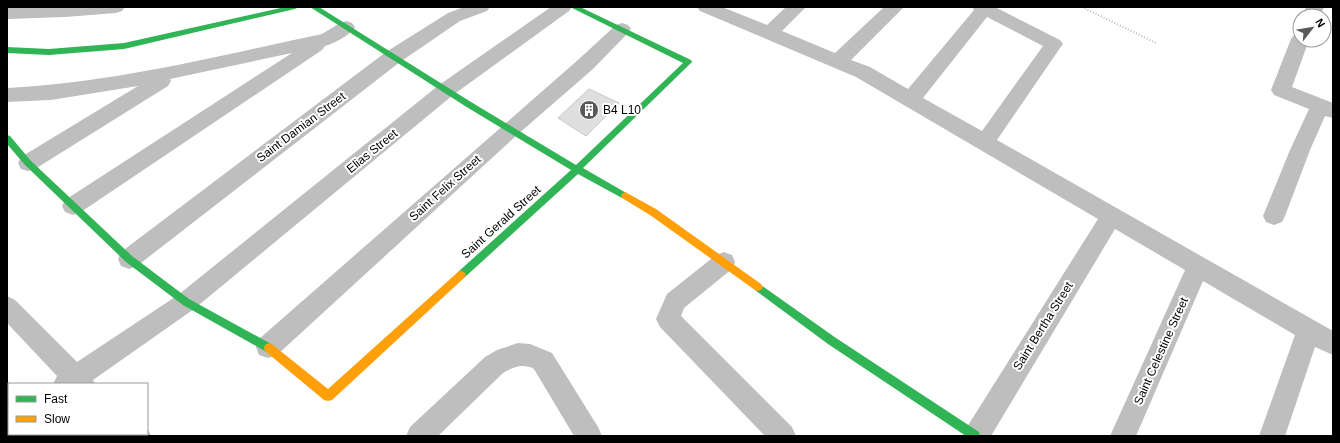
<svg xmlns="http://www.w3.org/2000/svg" width="1340" height="443" viewBox="0 0 1340 443" font-family="Arial,sans-serif">
	<style>
		.building { fill: #dfdfdf; stroke: #c7c7c7 }
		.lines { fill: none; stroke-linecap: round; stroke-linejoin: round }
		.path { stroke: #b9b9b9; stroke-width: 2; stroke-dasharray: 1 2; stroke-linecap: butt }
		.street { fill: #bebebe; fill-rule: evenodd }
		.fast { fill: #30b455; fill-rule: evenodd }
		.slow { fill: #ff9f0a; fill-rule: evenodd }
		.labels { text-anchor: middle; dominant-baseline: central; stroke-width: 4; stroke-linejoin: round; paint-order: stroke }
		.poi-label { font-size: 12px; fill: #000; stroke: #fff; text-anchor: start }
		.street-label { font-size: 12px; fill: #000; stroke: #fff }
	</style>
	<rect width="100%" height="100%" fill="#fff"/>
	<!-- building -->
	<polygon class="building" points="589,89 619,103 586,136 558,118"/>
	<g class="lines">
		<!-- path -->
		<polyline class="path" points="1082,7 1156,43"/>
		<!-- street -->
		<g class="street">
			<polygon points="7,7 125,7 122,11 116,13 65,17 7,19"/>
			<polygon points="464,7 490,7 487,11 460,21 400,62 137,266 129,269 121,266 118,259 121,252 386,52 448,13"/>
			<polygon points="551,7 572,7 569,11 453,95 194,309 93,380 95,384 53,384 57,376 7,323 7,296 15,300 77,362 178,295 439,85"/>
			<path d="M697 7H722L767 25 786 7H806L782 31 835 53 884 7H904L851 60 870 67 908 89 974 10 972 7H995L1060 40 1063 44 1060 48 997 140 1333 331V355L1315 347 1285 436H1259L1295 335 1203 281 1136 436H1110L1185 270 1115 229 991 436H963L967 427 1098 219 856 77 700 11ZM987 17 1043 46 982 131 923 98Z"/>
			<polygon points="1306,7 1324,7 1320,16 1302,16"/>
			<path d="M346 21 352 23 355 27C349 36 335 43 325 46L322 50 81 212 73 215 65 212 62 206 65 200 292 53 170 79 171 81 168 86 35 169 28 171 21 169 18 163 21 157 138 86 51 100 7 102V88C114 83 218 56 322 34L340 23Z"/>
			<polygon points="622,23 628,25 631,29 628,33 593,69 517,135 277,355 268,358 259,355 256,347 259,339 579,59 616,25"/>
			<polygon points="1300,33 1300,40 1309,40 1292,87 1333,103 1333,118 1325,116 1310,150 1285,216 1282,222 1274,225 1266,222 1263,216 1290,150 1309,109 1274,95 1271,90 1291,39 1294,35"/>
			<polygon points="724,252 732,255 735,262 732,269 684,308 681,316 792,427 796,436 765,436 660,327 656,319 667,294 716,255"/>
			<path d="M518 343 530 344 552 353 598 427 602 436H574L534 369C523 363 513 367 503 373L438 436H406L410 427 485 357 497 350Z"/>
			<polygon points="9,410 9,434 14,434 7,436 7,411"/>
			<polygon points="147,427 151,436 124,436 123,434 147,434"/>
		</g>
		<!-- fast -->
		<g class="fast">
			<polygon points="285,7 299,7 295,9 124,49 49,55 7,53 7,47 49,49 124,43"/>
			<polygon points="310,7 319,7 471,102 576,165 683,63 570,7 580,7 691,60 692,62 583,168 628,194 629,196 628,198 622,198 578,174 464,278 461,279 458,278 456,275 458,272 571,170 465,106"/>
			<polygon points="7,135 10,136 31,161 132,256 189,299 273,345 274,348 273,351 269,353 265,351 183,305 126,262 25,165 7,144"/>
			<polygon points="758,283 836,338 979,432 980,436 966,436 828,344 755,290 753,287 755,284"/>
		</g>
		<!-- slow -->
		<g class="slow">
			<polygon points="625,192 656,209 761,284 763,287 761,290 758,291 755,290 650,215 622,198 621,196 622,194"/>
			<polygon points="461,271 464,272 466,275 464,278 332,400 328,401 324,400 265,351 264,348 265,345 269,343 273,345 328,389 458,272"/>
		</g>
	</g>
	<!-- icons -->
	<defs>
		<g id="building-disc" transform="scale(1)"><circle r="9.5" fill="#595959" stroke="#fff"/><path d="M-4-6H4V6H1V3H-1V6H-4ZM-2.5-4.3h1.7v1.8h-1.7ZM.8-4.3h1.7v1.8H.8ZM-2.5-1h1.7V.8h-1.7ZM.8-1h1.7V.8H.8Z" fill="#fff"/></g>
	</defs>
	<g fill-rule="evenodd">
		<use href="#building-disc" x="589" y="110"/>
	</g>
	<g class="labels">
		<!-- poi labels -->
		<g class="poi-label">
			<text x="603" y="110">B4 L10</text>
		</g>
		<!-- street labels -->
		<g class="street-label">
			<text transform="translate(301 127) rotate(-37)">Saint Damian Street</text>
			<text transform="translate(372 151) rotate(-39)">Elias Street</text>
			<text transform="translate(445 188) rotate(-42)">Saint Felix Street</text>
			<text transform="translate(501 222) rotate(-42)">Saint Gerald Street</text>
			<text transform="translate(1043 326) rotate(-58)">Saint Bertha Street</text>
			<text transform="translate(1161 351) rotate(-66)">Saint Celestine Street</text>
		</g>
	</g>
	<!-- border -->
	<rect width="1340" height="443" fill="none" stroke="#000000" stroke-width="16"/>
	<!-- legend -->
	<rect x="8" y="383" width="140" height="52" fill="#ffffff" stroke="#999999"/>
	<rect x="16" y="396" width="20" height="6" fill="#30b455" stroke="#999999"/>
	<text x="44" y="403" font-size="12" fill="#000000">Fast</text>
	<rect x="16" y="416" width="20" height="6" fill="#ff9f0a" stroke="#999999"/>
	<text x="44" y="423" font-size="12" fill="#000000">Slow</text>
	<!-- north arrow -->
	<g transform="translate(1312 28) rotate(59)"><circle r="19" fill="#ffffff" stroke="#999999"/>
	<path d="M0-3L7 15L0 10L-7 15Z" fill="#595959"/>
	<text y="-6" font-size="11" font-weight="bold" text-anchor="middle" fill="#000000">N</text>
	</g>
</svg>
